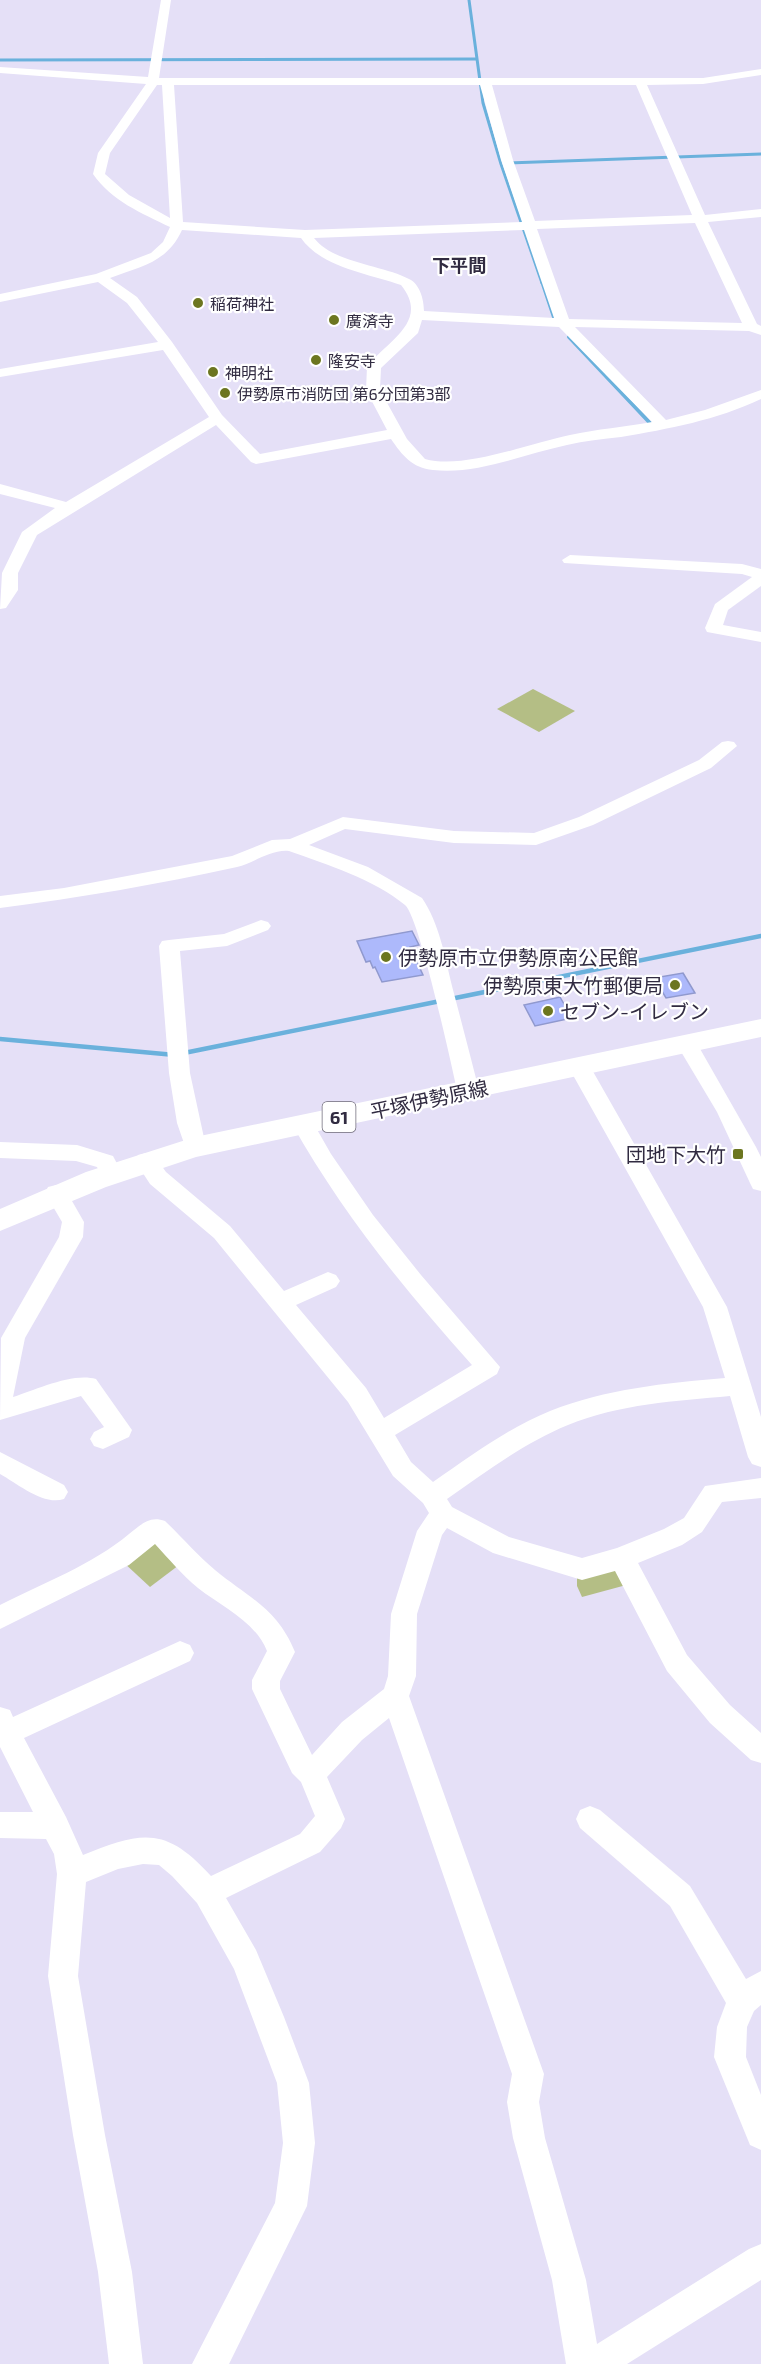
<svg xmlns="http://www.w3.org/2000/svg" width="761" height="2364" viewBox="0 0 761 2364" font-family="'Exo 2','Noto Sans JP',sans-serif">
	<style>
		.green { fill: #b4be85 }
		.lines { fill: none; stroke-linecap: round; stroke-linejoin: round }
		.stream-far2 { stroke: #6ab1dc; stroke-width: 3 }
		.stream-far1 { stroke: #6ab1dc; stroke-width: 4 }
		.stream { stroke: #6ab1dc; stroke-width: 4.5 }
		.building { fill: #adb9fb; stroke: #9099ce; stroke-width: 1.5 }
		.minor { fill: #fff; fill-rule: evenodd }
		.major { fill: #fff; fill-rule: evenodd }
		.poi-dot { fill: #6c7620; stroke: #fff; stroke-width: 2 }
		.labels { text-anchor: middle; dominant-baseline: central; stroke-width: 4.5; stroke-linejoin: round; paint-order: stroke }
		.far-poi-label { font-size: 16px; fill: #312b41; stroke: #fff; text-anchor: start }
		.far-neighbourhood-label { font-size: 18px; font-weight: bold; fill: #312b41; stroke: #fff }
		.shield { fill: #fff; stroke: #6f6b7a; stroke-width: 1.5 }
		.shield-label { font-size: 18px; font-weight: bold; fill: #312b41 }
		.poi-label { font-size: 20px; fill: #312b41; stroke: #fff; text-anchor: start }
		.street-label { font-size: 20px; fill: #312b41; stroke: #fff }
	</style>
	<rect width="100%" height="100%" fill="#e5e0f7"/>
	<!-- green -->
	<g class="green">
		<polygon points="533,689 575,711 539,732 497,709"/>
		<polygon points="149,1539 183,1562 150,1587 122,1561"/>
		<polygon points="612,1566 630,1584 582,1597 577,1586 577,1576"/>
	</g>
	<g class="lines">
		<!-- stream-far2 -->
		<g class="stream-far2">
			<polyline points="469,0 483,103 501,164 542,283"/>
			<polyline points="0,60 476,59"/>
			<polyline points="508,163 761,154"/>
		</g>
		<!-- stream-far1 -->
		<g class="stream-far1">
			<polyline points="542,281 556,323"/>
			<polyline points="569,337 650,423"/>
		</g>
		<!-- stream -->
		<g class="stream">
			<polyline points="0,1039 175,1055"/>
			<polyline points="184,1053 761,936"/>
		</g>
	</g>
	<!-- building -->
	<g class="building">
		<polygon points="412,931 419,945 410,947 423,975 382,982 375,967 373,968 370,961 366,962 357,941"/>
		<polygon points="683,973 695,993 666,998 654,978"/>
		<polygon points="560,997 572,1018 535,1026 524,1005"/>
	</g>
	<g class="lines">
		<!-- minor -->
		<g class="minor">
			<path d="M161 0H171L159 78H703L761 69V75L703 84 647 85 705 215 761 209V217L708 222 757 324 761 326V335L749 331 575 327 666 420 705 410 761 390V399C717 420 668 429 621 437 603 439 584 441 567 445 524 454 477 475 433 470 412 468 402 455 391 439L256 464 251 462 216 425 37 535 18 573V590L6 608 0 609 2 573 22 532 55 508 0 494V484L66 502 209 417 163 350 0 377V369L158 342 127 303 98 282 0 302V294L96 274 151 253 163 242 170 227C141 213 112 201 93 174L98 153 146 84 0 73V67L148 77ZM157 85H162L170 218 129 195 105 174 110 153ZM174 85H480L501 160 522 222 305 230 183 222ZM492 85H636L692 215 535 221 513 160ZM695 223 742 323 569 319 537 229ZM182 230 301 238C321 267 369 274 401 285 431 322 386 341 367 367L366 390 387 430 260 454 222 415 172 342 137 297 110 278C141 266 167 263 182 230ZM524 230 554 318 424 311C424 300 420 284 409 279 383 265 333 263 314 238ZM422 320 559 327 652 422C625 427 597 429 570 435 530 443 464 470 425 459L407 439 380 390 381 368 418 333Z"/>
			<polygon points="570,555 742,564 761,569 761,586 728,610 723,625 761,632 761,642 707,632 705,628 715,604 752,577 742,574 564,563 562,560"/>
			<path d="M728 741 734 742 737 746 711 768 593 825 536 845 454 843 345 829 309 845 368 867 422 898C439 923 445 956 452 986 461 1020 470 1055 479 1090L476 1095 468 1097 460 1095 457 1090C451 1063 419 916 405 905 375 880 326 864 289 851 271 849 254 863 237 867 159 884 79 898 0 908V896L64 888 232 856 272 840 290 839 343 817 454 831 534 833 579 817 699 760 722 742Z"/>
			<polygon points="261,920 268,922 271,926 268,930 227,946 180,951 190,1073 206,1147 203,1152 195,1155 187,1152 177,1123 169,1073 159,946 162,941 169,940 224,934"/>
			<polygon points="688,1038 695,1040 756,1147 761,1157 761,1191 753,1189 750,1183 717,1112 677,1045 681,1040"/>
			<path d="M580 1061 588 1063 591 1068 727 1307 761 1417V1467L752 1464 748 1457 730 1396C676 1401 619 1404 568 1425 524 1443 486 1472 447 1499L452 1507 509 1537 582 1558 617 1548 664 1529 684 1518 705 1486 761 1478V1498L722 1502 702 1532 682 1545 638 1563 687 1655 730 1705 761 1733V1763L751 1760 710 1723 667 1671 615 1571 582 1580 493 1553 447 1528 442 1535 417 1614 416 1676 409 1696 544 2074 539 2102 545 2138 586 2280 597 2344 749 2249 761 2244V2280L627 2364H566L552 2280 513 2138 507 2102 512 2074 389 1718 362 1740 327 1777 345 1819 341 1828 320 1852 226 1898 256 1950 284 2017 309 2083 315 2143 307 2206 229 2364H192L275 2203 283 2143 277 2083 234 1969 197 1903 172 1876 159 1865 143 1864 118 1869 86 1882 78 1976 105 2135 132 2272 143 2364H109L98 2272 73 2135 48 1976 57 1874 54 1854 46 1839 0 1838V1812H33L0 1747V1707L10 1710 13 1717 180 1641 190 1645 194 1653 190 1661 24 1738 66 1817 83 1855C142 1831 166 1826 211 1876L300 1834 315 1816 301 1782 292 1773 252 1689V1680L267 1651C255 1621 222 1607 198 1588 182 1575 169 1559 155 1544L129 1565 0 1629V1605C43 1583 92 1565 129 1534 141 1525 149 1515 165 1521 182 1537 197 1555 215 1570 249 1598 277 1608 295 1652L280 1681V1689L312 1755 342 1722 384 1689 388 1676 391 1614 417 1531 429 1513 423 1503 393 1476 348 1402 214 1238 150 1184 135 1161 138 1155 146 1153 154 1155 166 1172 230 1226 284 1291 328 1272 336 1275 340 1281 336 1287 296 1305 366 1388 384 1418 472 1365C404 1289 342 1213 292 1124L295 1119 303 1116 311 1119 331 1154 373 1215 421 1275 500 1367 497 1374 395 1435 411 1462 433 1482C471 1456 508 1428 550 1411 606 1389 665 1383 725 1378L703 1307 569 1068 572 1063Z"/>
			<polygon points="0,1142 77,1145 113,1156 122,1173 119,1179 111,1181 103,1179 97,1167 76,1161 0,1158"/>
			<path d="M56 1185 64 1187 84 1222 83 1237 25 1338 13 1397C35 1390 73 1372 96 1379L132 1430 129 1437 103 1449 94 1446 90 1439 94 1432 104 1427 81 1396 0 1420 1 1338 59 1237 62 1222 45 1193 48 1187Z"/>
			<path d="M0 1452 64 1485 68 1492 64 1499C44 1506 18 1484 0 1474Z"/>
			<polygon points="590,1806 600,1810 690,1886 746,1979 761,1971 761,2005 754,2011 747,2027 746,2057 761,2095 761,2150 750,2145 714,2057 717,2027 726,2003 670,1906 580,1828 576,1819 580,1810"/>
		</g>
		<!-- major -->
		<polygon class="major" points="761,1019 761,1037 196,1157 106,1187 0,1231 0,1209 86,1172 195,1137"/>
	</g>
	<!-- markers -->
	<g class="poi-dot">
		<circle cx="198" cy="303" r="6"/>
		<circle cx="334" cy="320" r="6"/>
		<circle cx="316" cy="360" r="6"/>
		<circle cx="213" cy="372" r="6"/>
		<circle cx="225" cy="393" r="6"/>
		<circle cx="386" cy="957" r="6"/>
		<circle cx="675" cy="985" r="6"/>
		<circle cx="548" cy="1011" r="6"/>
		<rect x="732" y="1148" width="12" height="12" rx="3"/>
	</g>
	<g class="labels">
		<!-- far-poi labels -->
		<g class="far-poi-label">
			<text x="210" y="303">稲荷神社</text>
			<text x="346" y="320">廣済寺</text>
			<text x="328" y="360">隆安寺</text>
			<text x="225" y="372">神明社</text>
			<text x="237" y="393">伊勢原市消防団 第6分団第3部</text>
		</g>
		<!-- far-neighbourhood labels -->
		<g class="far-neighbourhood-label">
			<text x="459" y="265">下平間</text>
		</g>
		<!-- shield labels -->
		<rect class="shield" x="322.5" y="1102" width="33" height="30" rx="4.5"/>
		<g class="shield-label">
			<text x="339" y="1117">61</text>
		</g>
		<!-- poi labels -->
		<g class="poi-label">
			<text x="398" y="957">伊勢原市立伊勢原南公民館</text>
			<text x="663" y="985" text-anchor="end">伊勢原東大竹郵便局</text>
			<text x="560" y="1011">セブン-イレブン</text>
			<text x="726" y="1154" text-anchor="end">団地下大竹</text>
		</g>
		<!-- street labels -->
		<g class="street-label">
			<text transform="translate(429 1099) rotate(-12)">平塚伊勢原線</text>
		</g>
	</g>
</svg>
